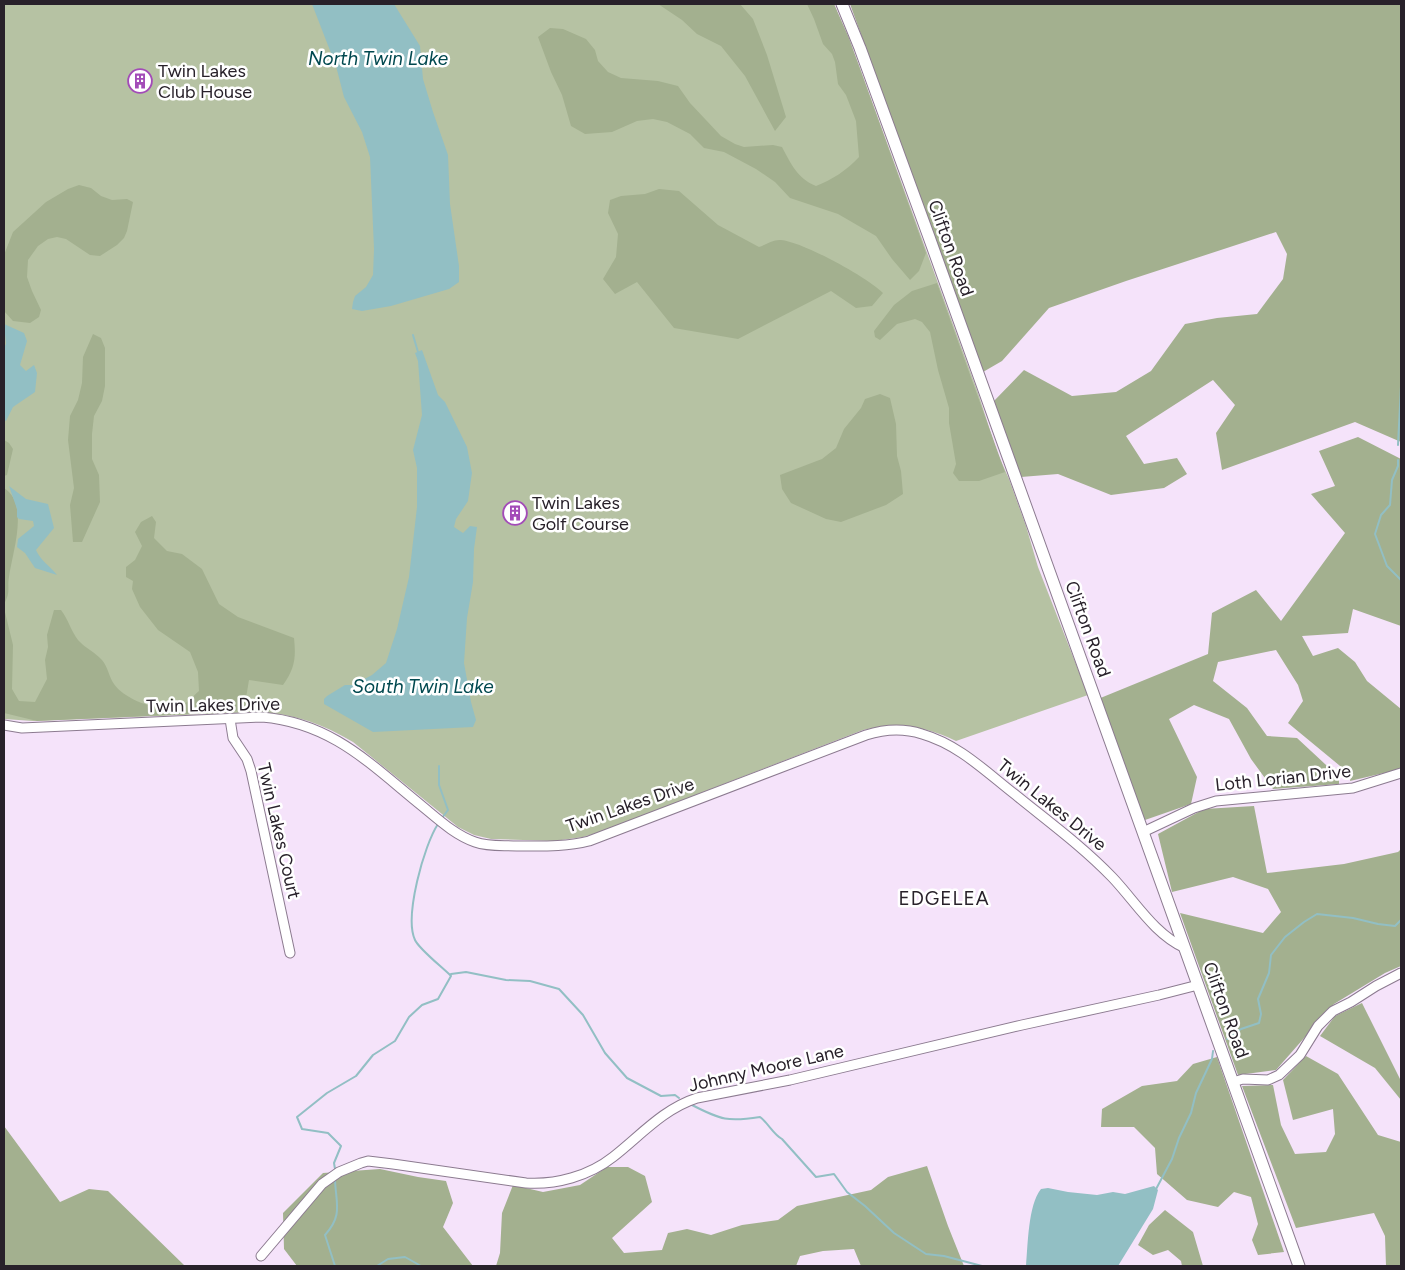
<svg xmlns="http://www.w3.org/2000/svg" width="1405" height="1270" viewBox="0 0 1405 1270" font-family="Figtree,sans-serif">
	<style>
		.green { fill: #b6c2a3 }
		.forest { fill: #a3b08f }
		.water { fill: #92bfc4 }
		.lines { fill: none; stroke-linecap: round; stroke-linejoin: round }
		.stream { stroke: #92bfc4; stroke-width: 2 }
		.minor-casing { stroke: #8c7b90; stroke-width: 11 }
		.major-casing { stroke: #8c7b90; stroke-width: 13 }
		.minor { stroke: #fff; stroke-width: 9 }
		.major { stroke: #fff; stroke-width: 11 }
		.labels { text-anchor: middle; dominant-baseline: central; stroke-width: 5; stroke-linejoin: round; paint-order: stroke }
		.poi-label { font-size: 18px; fill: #28212a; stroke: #fff; text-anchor: start }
		.street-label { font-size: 18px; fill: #28212a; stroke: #fff }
		.water-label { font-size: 19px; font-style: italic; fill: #00484f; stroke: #fff }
		.neighbourhood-label { font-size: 19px; letter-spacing: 1px; fill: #28212a; stroke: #fff }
	</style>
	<rect width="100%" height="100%" fill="#f5e3fa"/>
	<!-- green -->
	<path class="green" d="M4 4H834L858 63 978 393 997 452 1009 479 1026 526 1038 567 1088 695 956 741C926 726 896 722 863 730L600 832 583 837 554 841 491 839 474 835 458 827 353 742C323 724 295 714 259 712L33 721 4 719Z"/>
	<!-- forest -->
	<g class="forest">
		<polygon points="658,4 740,4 753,19 767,55 786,117 775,131 745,76 721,46 697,34 682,20"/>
		<path d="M807 4H834L849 38 926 253 919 271 910 280 892 259 876 236 838 214 790 198 775 182 756 169 724 152 704 148 690 134 667 122 653 119 637 121 612 132 585 134 571 126 562 95 551 72 538 37 550 28 563 29 586 39 595 50 598 61 608 72 621 78 658 81 678 86 690 103 721 136 735 144 744 147 773 145 782 147C791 164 798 179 816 186 832 180 847 170 859 157L856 121 846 95 838 84 835 62 832 54 823 44 814 19Z"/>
		<polygon points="850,4 1401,4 1401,442 1355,422 1222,470 1216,433 1235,405 1213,380 1126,436 1144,464 1177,458 1187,474 1164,488 1111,495 1058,474 1021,477 993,402 1024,370 1072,396 1116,392 1151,371 1185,324 1217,318 1257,314 1283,279 1287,254 1276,232 1126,281 1049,308 1002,361 983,372"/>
		<polygon points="79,185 91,188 101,196 112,200 127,199 133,202 127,231 124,238 117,245 100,256 90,255 66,239 57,237 48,239 38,246 28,260 27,277 32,291 41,310 39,317 30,323 13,321 4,311 4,255 13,232 46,202 68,189"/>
		<path d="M659 189 679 191 718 225 759 247C765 245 774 239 781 240 803 242 867 277 883 293L872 306 856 308 831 291 738 339 674 328 637 282 615 294 603 279 616 257 618 234 608 213 610 200 621 196 645 194Z"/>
		<polygon points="937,283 1005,472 979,481 959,481 953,473 956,464 949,423 949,408 938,370 930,332 922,322 915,319 897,324 880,340 875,337 874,331 894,305 912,291"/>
		<polygon points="93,334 101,338 105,348 105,386 102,401 94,416 92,434 92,459 99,475 100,502 82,542 73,542 70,505 74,488 68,440 70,416 78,400 82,383 83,357"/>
		<polygon points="880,394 890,398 896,424 897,456 901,471 903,494 886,505 841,522 826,519 791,503 782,489 780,475 822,459 836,448 844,429 861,408 865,399"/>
		<polygon points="1358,437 1401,459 1401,626 1353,609 1348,633 1302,636 1313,656 1338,648 1355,662 1367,681 1401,709 1401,769 1350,781 1351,775 1288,723 1303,701 1298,685 1276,650 1218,662 1213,681 1247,708 1267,736 1297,738 1339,777 1339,784 1273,789 1251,759 1229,719 1194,705 1169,719 1197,777 1191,804 1145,820 1098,699 1208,654 1212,613 1256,590 1281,621 1345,533 1311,494 1335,486 1319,451"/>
		<polygon points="4,440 9,443 13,449 7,475 4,476"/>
		<path d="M4 488C30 504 12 553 9 577 7 589 11 592 4 604Z"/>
		<path d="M152 516 156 522 154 538 167 551 182 554 202 569 219 604 238 617 294 638C296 658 295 668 283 685L249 680 246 698 256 709 190 714 37 721 4 713V608L13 645 12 689 19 701 35 702 47 679 45 660 48 647 47 635 54 610H61C68 619 71 631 78 640 85 648 95 652 102 660 108 667 109 677 114 684 125 700 159 712 177 707 186 705 192 697 199 691L198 672 190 652 158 630 140 607 132 589 133 581 126 577V567L135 560 142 546 135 532 141 522Z"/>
		<polygon points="1254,806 1267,873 1344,864 1398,852 1401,849 1401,966 1385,973 1334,1004 1276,1070 1238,1075 1180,913 1263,933 1281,912 1268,889 1233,877 1172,892 1158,834 1204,809"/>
		<polygon points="1362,1003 1401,1081 1401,1100 1375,1068 1320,1036 1335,1016"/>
		<polygon points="1306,1056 1338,1074 1378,1135 1401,1142 1401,1266 1386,1266 1385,1236 1374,1213 1296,1228 1242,1086 1273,1085 1281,1125 1295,1154 1326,1152 1335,1134 1333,1109 1293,1120 1283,1080"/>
		<polygon points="1217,1057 1284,1252 1258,1255 1252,1240 1258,1224 1251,1197 1234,1192 1218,1207 1187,1200 1157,1174 1155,1148 1134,1127 1101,1127 1102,1109 1142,1086 1177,1081 1193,1064"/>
		<polygon points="4,1126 60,1202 89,1189 108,1191 185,1266 4,1266"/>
		<polygon points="927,1166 948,1226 964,1266 861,1266 854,1249 823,1251 800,1256 796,1266 496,1266 500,1253 502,1213 513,1185 543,1192 580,1185 607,1167 628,1167 645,1176 652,1202 612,1238 624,1253 662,1250 668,1233 687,1229 711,1235 742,1225 778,1220 797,1206 871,1190 888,1177"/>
		<polygon points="380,1169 418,1177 446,1181 453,1203 443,1227 473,1266 475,1266 297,1266 284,1249 283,1213 323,1173"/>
		<polygon points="1165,1210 1193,1232 1203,1266 1182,1266 1181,1261 1168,1250 1153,1255 1138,1245 1149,1225"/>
	</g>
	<!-- water -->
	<g class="water">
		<polygon points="312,4 394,4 420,46 423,79 433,112 448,155 450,204 459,266 459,282 449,289 391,306 362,311 352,309 353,302 355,296 366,287 373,275 374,249 370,157 362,132 344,97 336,66"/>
		<polygon points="4,324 24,333 27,341 20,365 26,371 34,365 37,373 35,392 13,407 6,421 4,420 4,347 6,344"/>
		<polygon points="422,350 438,395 445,402 467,447 472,473 468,501 456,519 454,527 463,533 470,526 477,527 474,549 473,582 467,618 464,663 471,702 476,720 473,727 373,732 324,704 324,699 327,696 345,685 353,685 372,675 386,663 397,629 409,577 417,507 417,468 413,450 422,415 418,361 415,353"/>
		<path d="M9 486 26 499 48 504 54 528 36 550C40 560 50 566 57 575L35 568 25 553 17 547 18 539 34 526 33 521 19 519 17 517V509Z"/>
		<path d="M1154 1186 1158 1190 1153 1209 1118 1266H1026C1028 1245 1028 1205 1041 1189L1048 1188 1068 1192 1097 1195 1113 1192 1125 1194Z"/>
	</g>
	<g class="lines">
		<!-- stream -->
		<g class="stream">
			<polyline points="413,335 418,352"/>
			<polyline points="1398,445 1401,386"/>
			<polyline points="1398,460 1398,466 1392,480 1390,505 1381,515 1375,534 1387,566 1401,580"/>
			<polyline points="439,766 439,785 448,810 442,818"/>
			<polyline points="451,974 466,972 506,980 530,981 559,989 583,1015 605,1053 627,1078 661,1096 675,1095 679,1098"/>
			<polyline points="1227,1039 1241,1029 1259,1023 1261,1014 1258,999 1269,973 1271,955 1285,937 1304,922 1317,914 1353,918 1378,924 1395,926 1401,920"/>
			<path d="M692 1105C721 1120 728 1122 760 1117 769 1124 773 1134 782 1139L816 1177 834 1174 847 1192 865 1206 894 1233 926 1254 944 1256 982 1266"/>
			<path d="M335 1169 334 1163 341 1146 328 1133 302 1129 297 1117 327 1093 356 1076 373 1055 395 1041 409 1017 422 1005 438 999 451 976C442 967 419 949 415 940 404 917 424 845 438 824"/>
			<polyline points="1155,1191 1172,1159 1179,1138 1191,1113 1196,1093 1212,1059 1213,1051"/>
			<path d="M335 1266 325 1235C343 1215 336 1204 335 1180"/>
			<polyline points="377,1266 388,1259 405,1257 421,1266"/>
		</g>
		<!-- minor casing -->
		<g class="minor-casing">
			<g id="minor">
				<polyline points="230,719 233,738 247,759 251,771 290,953"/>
				<path d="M4 725 22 728 262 717C332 723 370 764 422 806 439 820 455 835 475 842 489 847 503 845 517 846 542 846 565 847 589 841L866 735C885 729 903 728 922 734 960 745 987 773 1017 796 1049 822 1083 847 1112 877 1135 901 1154 934 1185 948"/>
				<polyline points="1143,832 1194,808 1216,801 1353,788 1401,773"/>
				<polyline points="1233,1082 1243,1079 1268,1080 1279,1075 1300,1055 1318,1026 1333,1011 1351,1002 1376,986 1401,973"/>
				<path d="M261 1256 322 1184 339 1172 361 1163 368 1161 393 1164 526 1183C556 1185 589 1176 613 1157 640 1136 663 1109 697 1098L790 1080 1022 1025 1159 995 1198 985"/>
			</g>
		</g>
		<!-- major casing -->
		<g class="major-casing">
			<polyline id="major" points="842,4 860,48 929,237 1299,1266"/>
		</g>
		<!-- minor -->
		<use href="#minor" class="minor"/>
		<!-- major -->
		<use href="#major" class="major"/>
	</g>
	<!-- icons -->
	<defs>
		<g id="building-ring" transform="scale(1.25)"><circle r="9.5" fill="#fff" stroke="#a34bb8" stroke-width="1.5"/><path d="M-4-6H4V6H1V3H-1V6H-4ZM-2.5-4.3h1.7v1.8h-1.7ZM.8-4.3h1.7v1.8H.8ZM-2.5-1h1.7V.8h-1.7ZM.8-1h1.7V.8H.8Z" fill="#a34bb8"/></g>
	</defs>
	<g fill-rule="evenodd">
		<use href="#building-ring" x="140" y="81"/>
		<use href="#building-ring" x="515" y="513"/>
	</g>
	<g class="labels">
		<!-- poi labels -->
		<g class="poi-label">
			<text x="158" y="71">Twin Lakes<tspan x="158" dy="21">Club House</tspan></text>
			<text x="532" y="503">Twin Lakes<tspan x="532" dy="21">Golf Course</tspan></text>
		</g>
		<!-- street labels -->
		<g class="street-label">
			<text transform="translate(951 248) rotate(70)">Clifton Road</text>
			<text transform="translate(1088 629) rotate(70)">Clifton Road</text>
			<text transform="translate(213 705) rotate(-1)">Twin Lakes Drive</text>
			<text transform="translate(1283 778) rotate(-6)">Loth Lorian Drive</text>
			<text transform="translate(630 805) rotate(-19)">Twin Lakes Drive</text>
			<text transform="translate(1052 805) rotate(39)">Twin Lakes Drive</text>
			<text transform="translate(279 831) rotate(77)">Twin Lakes Court</text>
			<text transform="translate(1226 1010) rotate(70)">Clifton Road</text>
			<text transform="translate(766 1068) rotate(-13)">Johnny Moore Lane</text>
		</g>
		<!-- water labels -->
		<g class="water-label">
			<text x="378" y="58">North Twin Lake</text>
			<text x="423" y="686">South Twin Lake</text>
		</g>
		<!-- neighbourhood labels -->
		<g class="neighbourhood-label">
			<text x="944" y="898">EDGELEA</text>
		</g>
	</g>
	<!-- border -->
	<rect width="1405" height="1270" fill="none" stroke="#28212a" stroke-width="10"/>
</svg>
